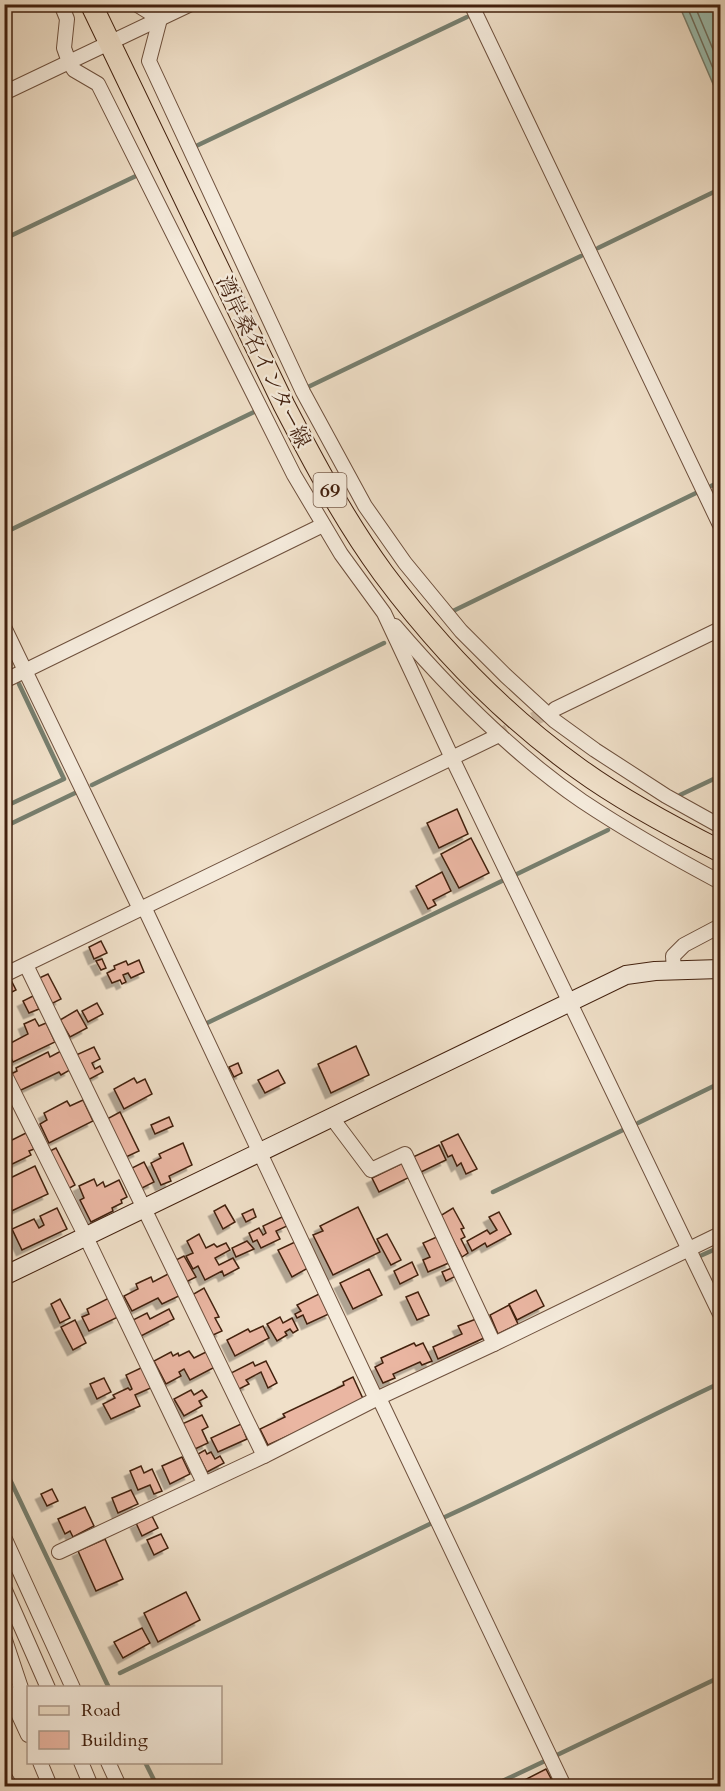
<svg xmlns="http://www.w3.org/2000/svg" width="725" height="1791" viewBox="0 0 725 1791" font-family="Cardo,'Noto Serif JP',serif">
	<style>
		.water { fill: #9bbeb0; stroke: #777f6f; stroke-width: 1.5 }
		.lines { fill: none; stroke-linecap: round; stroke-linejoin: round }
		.shore { stroke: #6e6f5f; stroke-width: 1.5 }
		.stream { stroke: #777f6f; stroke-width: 4.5 }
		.building { fill: #eab6a2; stroke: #42200e; stroke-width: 1.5; filter: url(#shadow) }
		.street-tunnel { stroke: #cdbaa4; stroke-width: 14; stroke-dasharray: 14 7; stroke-linecap: butt }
		.street-casing { stroke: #6e503d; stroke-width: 16 }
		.secondary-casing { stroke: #42200e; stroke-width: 20 }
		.primary-casing { stroke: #42200e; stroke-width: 23 }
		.street { stroke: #f5ebdc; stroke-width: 14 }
		.secondary { stroke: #f5ebdc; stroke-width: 18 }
		.primary { stroke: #f0e0c9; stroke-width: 21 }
		.labels { text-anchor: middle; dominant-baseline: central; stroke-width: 4.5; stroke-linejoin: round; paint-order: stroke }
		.shield { fill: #f5ebdc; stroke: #785d4c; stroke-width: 1.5 }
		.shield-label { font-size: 20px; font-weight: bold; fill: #42200e }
		.street-label { font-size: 21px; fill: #42200e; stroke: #f5ebdc }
	</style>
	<defs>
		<filter id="shadow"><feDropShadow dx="-5.5" dy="5.5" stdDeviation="0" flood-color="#0004"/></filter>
	</defs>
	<rect width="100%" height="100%" fill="#f0e0c9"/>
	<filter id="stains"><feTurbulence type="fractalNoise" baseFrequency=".00333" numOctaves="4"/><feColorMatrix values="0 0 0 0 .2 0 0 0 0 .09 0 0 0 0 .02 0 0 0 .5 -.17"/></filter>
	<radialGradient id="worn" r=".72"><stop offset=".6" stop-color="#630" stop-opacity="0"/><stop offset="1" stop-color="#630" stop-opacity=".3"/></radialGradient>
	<!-- water -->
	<polygon class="water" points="679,5 720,5 720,100"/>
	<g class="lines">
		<!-- shore -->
		<g class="shore">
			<polyline points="686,4 720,85"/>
			<polyline points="694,4 720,66"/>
		</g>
		<!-- stream -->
		<g class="stream">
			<polyline points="482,9 493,4"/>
			<polyline points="194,147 467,17"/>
			<polyline points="4,239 138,175"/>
			<polyline points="598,248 720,189"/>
			<polyline points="308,387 581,256"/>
			<polyline points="711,486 720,482"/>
			<polyline points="4,533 254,412"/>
			<polyline points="453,611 696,493"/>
			<polyline points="4,653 10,665"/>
			<polyline points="92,785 384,643"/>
			<polyline points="680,795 720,776"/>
			<polyline points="4,807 64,779 19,684"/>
			<polyline points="4,827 75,793"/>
			<polyline points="517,874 608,830"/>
			<polyline points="205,1024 504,880"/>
			<polyline points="638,1123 720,1083"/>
			<polyline points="493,1192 623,1130"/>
			<polyline points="700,1256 720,1247"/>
			<polyline points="4,1467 109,1688"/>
			<path d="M445 1517C538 1475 628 1426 720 1383"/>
			<polyline points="120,1673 432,1523"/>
			<polyline points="557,1755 720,1677"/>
			<polyline points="145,1762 157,1786"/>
			<polyline points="492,1786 547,1760"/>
		</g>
	</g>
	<!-- building -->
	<g class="building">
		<polygon points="457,809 468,834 439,848 427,823"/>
		<polygon points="471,838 489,873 459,888 441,854"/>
		<polygon points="442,872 451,891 433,900 436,905 428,909 416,886"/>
		<polygon points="101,941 107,953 94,959 89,947"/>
		<polygon points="102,959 106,968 101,970 96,961"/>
		<polygon points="139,960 144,972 131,978 128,973 123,975 126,982 122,984 120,980 112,983 107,973 115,969 114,966 126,961 128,965"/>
		<polygon points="48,974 61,999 49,1005 37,979"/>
		<polygon points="10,978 16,990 4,996 4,981"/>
		<polygon points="33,996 39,1009 29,1013 23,1001"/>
		<polygon points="97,1003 103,1014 88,1022 82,1011"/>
		<polygon points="77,1010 87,1028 70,1037 60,1020"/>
		<polygon points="35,1019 39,1026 46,1023 55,1042 13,1062 4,1044 4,1031 7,1030 10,1036 6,1038 9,1044 28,1034 24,1024"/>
		<polygon points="356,1046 369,1075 331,1093 318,1064"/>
		<polygon points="94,1047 100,1059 92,1063 95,1069 100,1066 103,1072 88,1080 76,1055"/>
		<polygon points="61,1051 70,1070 61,1075 59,1072 19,1091 11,1074 17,1071 16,1068 48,1052 50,1057"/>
		<polygon points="238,1063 242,1073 234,1077 229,1067"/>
		<polygon points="278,1070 285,1083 265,1093 258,1080"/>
		<polygon points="134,1078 137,1083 145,1079 152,1094 124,1109 114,1089"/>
		<polygon points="83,1100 93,1121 49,1143 40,1124 47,1120 44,1113 67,1101 70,1106"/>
		<polygon points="120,1112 139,1151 126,1157 107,1119"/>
		<polygon points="169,1117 173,1126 155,1134 151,1125"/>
		<polygon points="26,1133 34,1149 29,1151 31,1155 4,1168 4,1144"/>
		<polygon points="458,1134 477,1169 466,1174 461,1163 457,1166 452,1155 448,1157 441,1142"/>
		<polygon points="183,1143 192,1165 169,1176 171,1181 161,1185 151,1163 161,1158 159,1154"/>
		<polygon points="439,1145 446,1160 421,1172 413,1157"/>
		<polygon points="56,1148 75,1185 66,1190 48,1152"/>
		<polygon points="144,1162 154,1182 142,1188 132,1168"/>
		<polygon points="403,1163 410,1177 379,1192 372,1178"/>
		<polygon points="35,1166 48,1194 5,1214 4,1181"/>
		<polygon points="94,1179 97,1186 103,1182 105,1187 119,1180 127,1197 121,1200 122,1203 112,1208 113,1211 91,1222 80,1200 84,1198 79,1186"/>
		<polygon points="225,1205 235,1222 223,1229 214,1211"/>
		<polygon points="358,1207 380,1252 333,1275 313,1235 323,1231 320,1226"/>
		<polygon points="57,1208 67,1229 22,1250 12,1229 34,1219 39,1228 44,1225 40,1216"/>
		<polygon points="453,1208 464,1228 461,1229 465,1237 461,1239 468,1253 462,1257 440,1216"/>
		<polygon points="253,1209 256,1217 246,1222 242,1214"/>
		<polygon points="499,1212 511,1234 487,1247 485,1243 472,1251 467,1241 487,1230 490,1234 497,1230 489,1217"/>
		<polygon points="282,1217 287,1226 276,1231 280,1239 261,1248 257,1240 253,1242 249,1233 259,1228 263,1235 266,1233 263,1226"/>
		<polygon points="199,1234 206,1248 214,1244 217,1247 226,1243 230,1250 215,1258 219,1265 233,1258 239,1268 224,1276 222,1271 205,1280 198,1266 193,1269 186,1256 193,1253 187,1241"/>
		<polygon points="387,1234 401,1260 391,1265 377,1239"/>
		<polygon points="439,1236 451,1262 428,1272 423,1260 430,1257 423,1243"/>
		<polygon points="247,1241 254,1249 236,1257 232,1248"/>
		<polygon points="295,1242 308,1268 292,1277 278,1250"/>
		<polygon points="184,1256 196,1277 186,1282 174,1261"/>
		<polygon points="412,1262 418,1275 400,1284 394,1271"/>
		<polygon points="454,1267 458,1275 446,1281 442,1272"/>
		<polygon points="369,1269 382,1295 353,1309 340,1283"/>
		<polygon points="170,1273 181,1295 162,1304 158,1298 132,1311 124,1296 138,1289 136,1284 151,1277 153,1282"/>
		<polygon points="204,1288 219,1317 215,1318 222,1331 213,1335 192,1295"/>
		<polygon points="536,1290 544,1306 517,1320 509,1304"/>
		<polygon points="418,1292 429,1315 417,1320 406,1297"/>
		<polygon points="321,1293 331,1313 307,1324 303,1315 297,1318 295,1314 301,1311 297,1305"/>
		<polygon points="109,1298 118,1317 89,1331 82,1317 89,1314 87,1309"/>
		<polygon points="60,1299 70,1318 60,1323 51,1304"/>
		<polygon points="509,1305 518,1324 498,1334 490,1315"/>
		<polygon points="169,1309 174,1319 141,1336 133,1320 147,1313 150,1319"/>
		<polygon points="280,1317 283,1323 292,1318 298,1330 293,1333 290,1329 285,1332 287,1335 277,1341 267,1324"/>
		<polygon points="476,1319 484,1338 438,1359 433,1347 462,1334 458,1326"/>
		<polygon points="75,1320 86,1343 73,1350 61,1327"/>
		<polygon points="263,1326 269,1338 235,1356 227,1340 248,1329 250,1332"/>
		<polygon points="414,1343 416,1346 423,1343 432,1361 422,1365 420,1362 393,1374 395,1378 383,1383 375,1367 383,1363 381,1358"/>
		<polygon points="189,1351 194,1358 206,1352 215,1367 190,1380 184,1369 179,1372 181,1376 166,1384 154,1361 171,1352 173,1356 178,1353 179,1356"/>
		<polygon points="266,1361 277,1383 268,1388 261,1372 246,1380 249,1384 239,1389 231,1373 253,1362 255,1366"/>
		<polygon points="143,1367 153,1387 135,1395 140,1406 111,1419 103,1404 115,1398 113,1395 128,1388 130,1390 132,1389 126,1375"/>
		<polygon points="353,1377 364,1401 268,1445 260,1429 285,1417 283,1414 344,1385 343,1382"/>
		<polygon points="104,1378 111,1392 97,1399 90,1384"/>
		<polygon points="191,1390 194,1395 202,1390 207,1397 199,1401 202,1406 184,1416 174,1399"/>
		<polygon points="202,1415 208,1427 202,1430 208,1443 195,1449 182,1424"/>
		<polygon points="241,1424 247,1439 218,1452 211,1438"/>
		<polygon points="205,1450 207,1454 211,1452 215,1459 220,1456 224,1463 207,1472 198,1454"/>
		<polygon points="182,1457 190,1474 170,1484 162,1466"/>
		<polygon points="141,1466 144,1473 152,1469 162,1491 154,1494 150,1485 138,1490 130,1471"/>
		<polygon points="52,1489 58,1501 47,1506 41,1494"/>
		<polygon points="131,1490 138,1504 118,1513 112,1498"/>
		<polygon points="85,1507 94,1526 73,1537 70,1531 65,1534 58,1519"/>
		<polygon points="152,1516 158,1528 142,1536 136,1523"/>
		<polygon points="161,1534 168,1548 154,1555 147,1540"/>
		<polygon points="105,1539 123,1579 96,1591 78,1551"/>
		<polygon points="186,1592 200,1620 158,1642 144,1613"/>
		<polygon points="142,1628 150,1643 123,1658 114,1642"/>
		<polygon points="546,1769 555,1786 513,1786"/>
	</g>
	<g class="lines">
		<!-- street-tunnel -->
		<polyline class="street-tunnel" points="495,737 555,709"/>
		<!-- street casing -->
		<g class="street-casing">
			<g id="street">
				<polyline points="61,4 67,19 64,48 69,62 74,70 98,84 294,475 341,554 384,613 452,758 720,1314"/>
				<polyline points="136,4 160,19 149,61 303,392 365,506 405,563 461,631 506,676 555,721 595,750 666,796 720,826"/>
				<polyline points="471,4 720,525"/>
				<polyline points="4,93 191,4"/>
				<path d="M395 626C450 690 512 753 582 801 627 831 673 857 720 882"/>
				<polyline points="4,627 140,909"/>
				<polyline points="4,681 323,525"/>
				<polyline points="555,709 720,629"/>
				<polyline points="144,907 376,1399"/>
				<polyline points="26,965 264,1456"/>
				<polyline points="674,970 673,956 684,945 720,926"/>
				<polyline points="4,975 495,737"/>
				<polyline points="4,1073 86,1237 204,1483"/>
				<polyline points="332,1118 371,1170 405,1154 494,1344"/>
				<polyline points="379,1398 564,1786"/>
				<polyline points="4,1537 73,1688"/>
				<polyline points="59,1552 264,1456 376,1399 494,1344 720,1234"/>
				<polyline points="4,1588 48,1688"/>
				<polyline points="4,1637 23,1694 24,1725"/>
				<polyline points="4,1683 28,1735"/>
				<polyline points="40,1762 50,1786"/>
				<polyline points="81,1762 91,1786"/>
				<polyline points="108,1762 119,1786"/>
				<polyline points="4,1776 10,1786"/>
			</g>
		</g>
		<!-- secondary casing -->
		<g class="secondary-casing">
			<polyline id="secondary" points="4,1276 626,975 655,971 720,969"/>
		</g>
		<!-- primary casing -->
		<g class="primary-casing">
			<path id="primary" d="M91 4 284 405C314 463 345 521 383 573 438 647 505 716 579 769 623 801 672 827 720 851"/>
		</g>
		<!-- street -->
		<use href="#street" class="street"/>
		<!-- secondary -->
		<use href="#secondary" class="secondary"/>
		<!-- primary -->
		<use href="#primary" class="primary"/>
	</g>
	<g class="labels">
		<!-- shield labels -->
		<rect class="shield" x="313.5" y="473" width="33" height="34" rx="4.5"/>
		<g class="shield-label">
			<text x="330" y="490">69</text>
		</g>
		<!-- street labels -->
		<g class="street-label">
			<text transform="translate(263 362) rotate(64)">湾岸桑名インター線</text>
		</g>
	</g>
	<!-- margin -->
	<rect width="725" height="1791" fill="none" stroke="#f0e0c9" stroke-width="24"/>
	<rect x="6" y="6" width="713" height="1779" fill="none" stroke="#42200e" stroke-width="3"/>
	<rect x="12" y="12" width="701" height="1767" fill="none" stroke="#42200e" stroke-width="1.5"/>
	<!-- legend -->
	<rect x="27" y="1686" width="195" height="78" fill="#f5ebdc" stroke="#ad9a8a" stroke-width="1.5"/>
	<rect x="39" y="1706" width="30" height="9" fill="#f0e0c9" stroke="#ad9a8a" stroke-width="1.5"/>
	<text x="81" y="1716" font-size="18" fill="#42200e">Road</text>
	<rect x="39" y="1731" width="30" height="18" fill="#eab6a2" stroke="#ad9a8a" stroke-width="1.5"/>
	<text x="81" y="1746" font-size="18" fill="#42200e">Building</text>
	<rect width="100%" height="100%" filter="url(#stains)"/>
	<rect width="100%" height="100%" fill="url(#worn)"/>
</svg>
